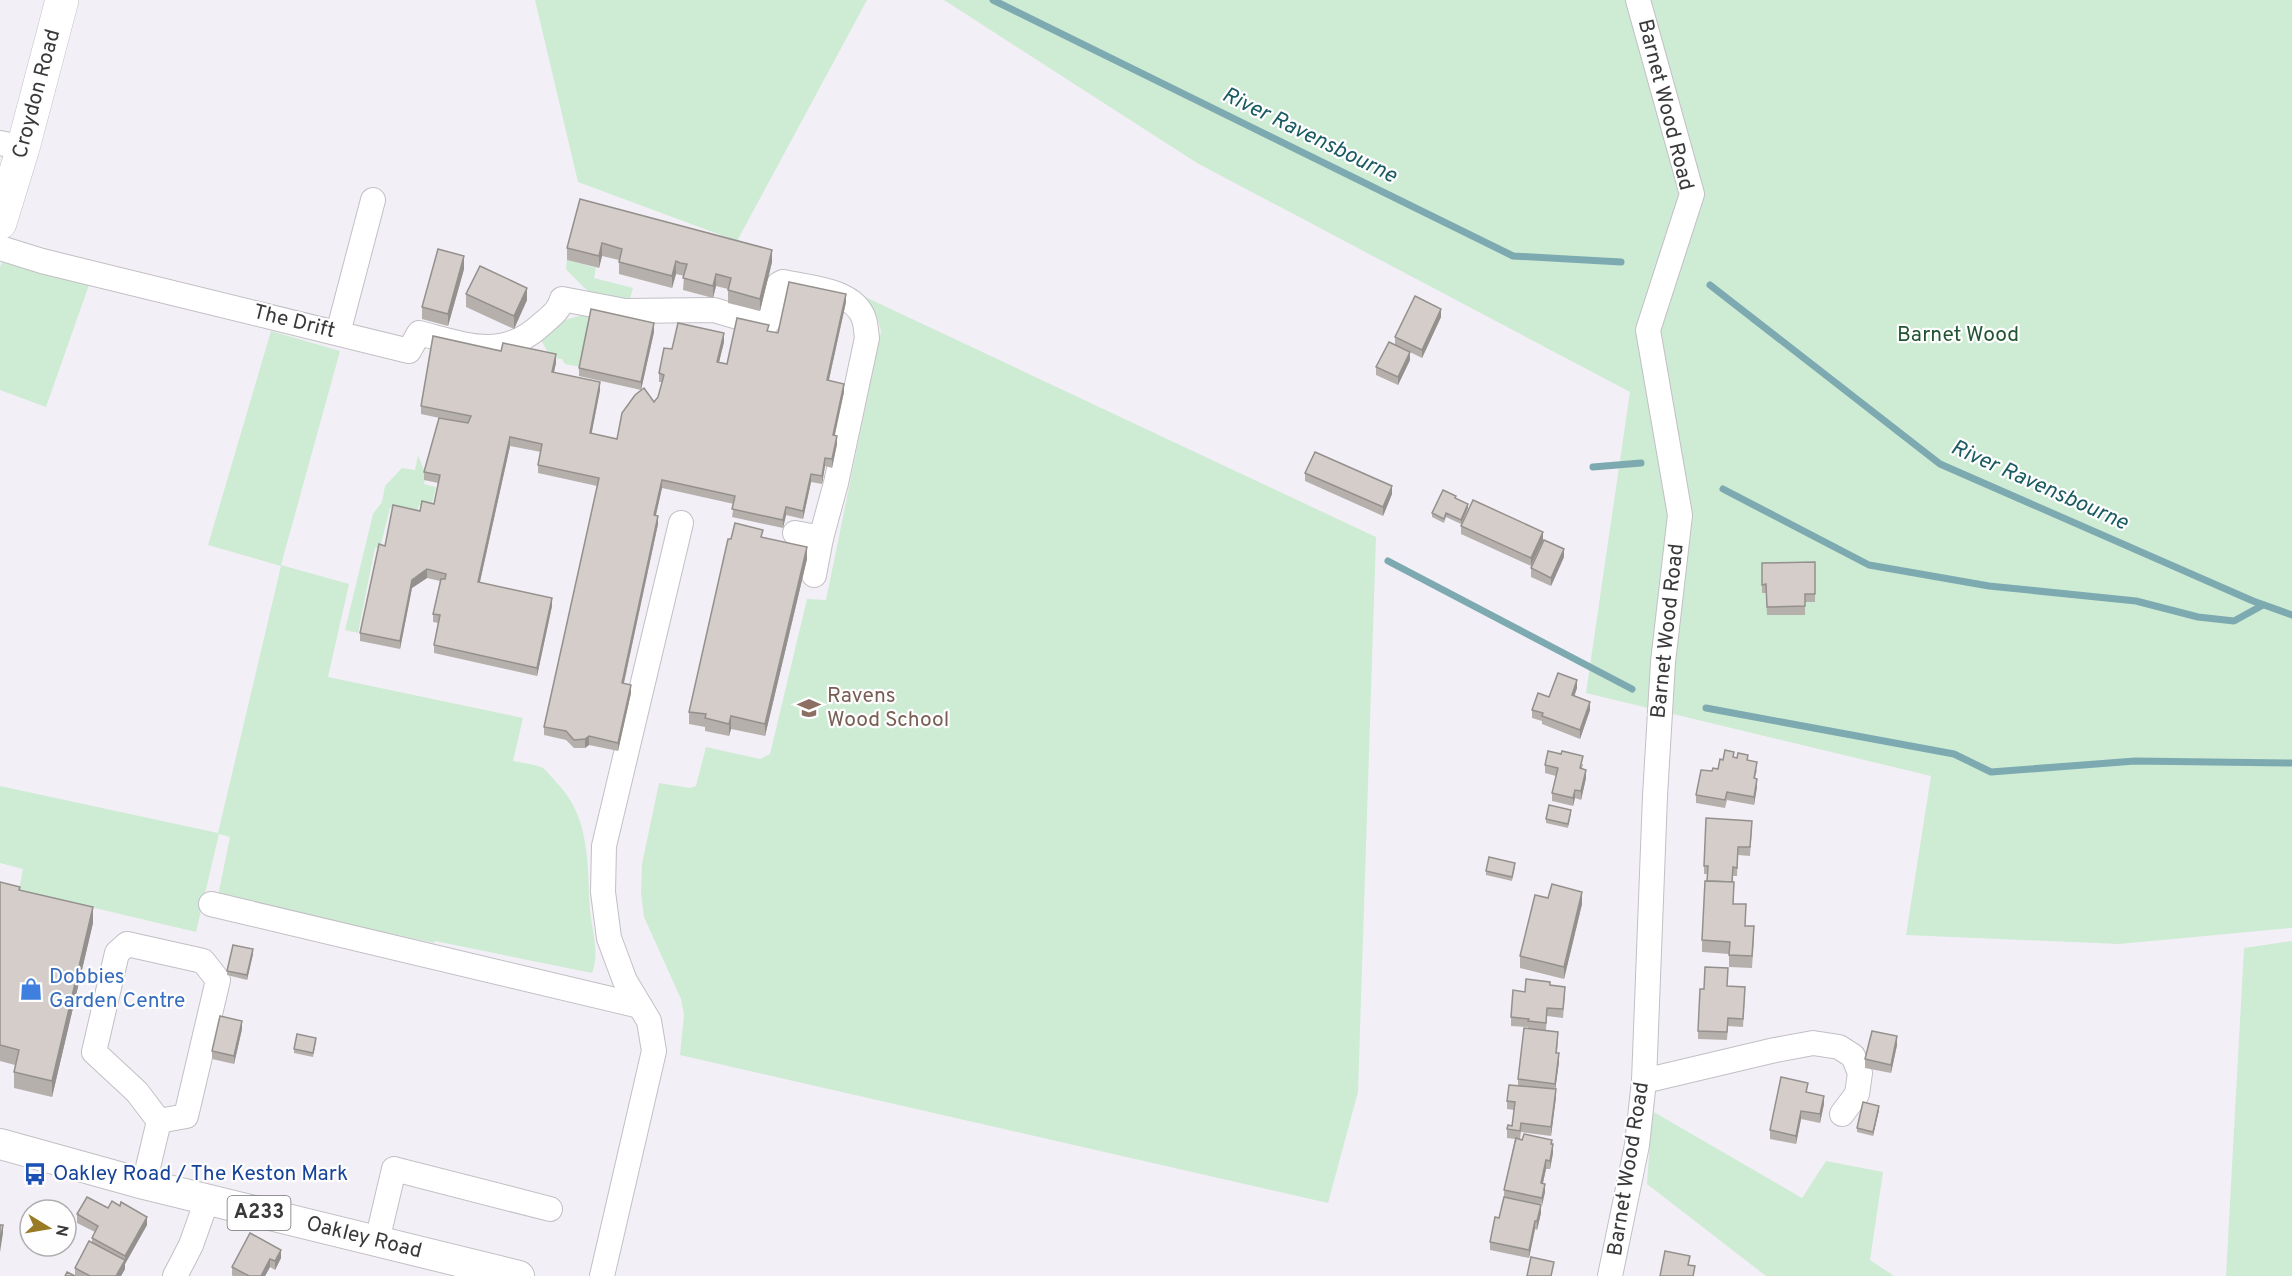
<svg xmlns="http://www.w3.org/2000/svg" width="2292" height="1276" viewBox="0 0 2292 1276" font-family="Overpass,sans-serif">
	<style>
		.green { fill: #ceebd4 }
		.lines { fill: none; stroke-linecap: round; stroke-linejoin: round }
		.stream { stroke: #7caab0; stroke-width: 7 }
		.minor-casing { stroke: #c2bfc5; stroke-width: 26 }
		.major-casing { stroke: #c2bfc5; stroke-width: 32 }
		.highway-casing { stroke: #c2bfc5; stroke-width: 34 }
		.minor { stroke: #fff; stroke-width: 24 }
		.major { stroke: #fff; stroke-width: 30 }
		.highway { stroke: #fff; stroke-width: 33 }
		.wall { fill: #b6b0ad }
		.shaded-wall { fill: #94908d }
		.building { fill: #d4cdc9; stroke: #94908d; stroke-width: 1.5 }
		.labels { text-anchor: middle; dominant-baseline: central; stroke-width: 4.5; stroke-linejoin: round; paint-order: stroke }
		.shield { fill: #fefefe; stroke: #747375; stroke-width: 1.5 }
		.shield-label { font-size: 20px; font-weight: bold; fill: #39383a }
		.street-label { font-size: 21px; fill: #39383a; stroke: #fefefe }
		.park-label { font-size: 21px; fill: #215532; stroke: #fefefe }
		.education-label { font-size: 21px; fill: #785e54; stroke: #fefefe; text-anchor: start }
		.shop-label { font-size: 21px; fill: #366cbe; stroke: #fefefe; text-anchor: start }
		.transit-label { font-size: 21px; fill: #164399; stroke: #fefefe; text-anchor: start }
		.water-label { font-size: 22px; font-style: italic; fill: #1a5b62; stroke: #fefefe }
	</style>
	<rect width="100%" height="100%" fill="#f3eff6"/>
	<!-- green -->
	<g class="green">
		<polygon points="535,0 867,0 737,241 578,182"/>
		<polygon points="944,0 2292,0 2292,928 2119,944 1906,935 1931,776 1586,693 1630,392 1197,163"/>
		<path d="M567 260 596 268 594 278 633 288 629 303C590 297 593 297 566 269Z"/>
		<polygon points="2,262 90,282 46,407 0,390 0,267"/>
		<polygon points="863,296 1376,537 1358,1092 1328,1203 680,1055 684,1015 681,999 644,917 641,893 642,864 659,783 690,788 696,786 706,747 760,759 770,754 807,599 826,600 881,331 877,317"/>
		<polygon points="582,315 592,316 581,367 565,364 562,359 551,358 541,340 562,321"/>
		<path d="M271 331 340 351 281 565 349 584 328 677 523 718 513 761C522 763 533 764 541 767 547 770 552 778 557 783 591 818 587 865 590 910 592 931 600 953 592 973L435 941 434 943 218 896 230 837 219 834 196 932 19 890 23 869 0 863V786L218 833 281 566 208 545Z"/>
		<polygon points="418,455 426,475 424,484 436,487 431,508 419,505 417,513 390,508 380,548 375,548 358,633 345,630 373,514 382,502 385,486 402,468 415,470"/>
		<polygon points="2292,941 2292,1276 2226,1276 2244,948"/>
		<polygon points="1652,1111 1802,1198 1826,1161 1883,1172 1870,1260 1894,1276 1766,1276 1647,1184"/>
	</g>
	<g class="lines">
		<!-- stream -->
		<g class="stream">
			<polyline points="993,0 1513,256 1621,262"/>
			<polyline points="1710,285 1940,464 2253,601 2292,615"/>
			<polyline points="1593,467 1641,463"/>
			<polyline points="1723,489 1869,565 1989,586 2136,601 2198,617 2234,621 2263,605"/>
			<polyline points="1388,561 1632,689"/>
			<polyline points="1706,708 1954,754 1991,772 2135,761 2292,763"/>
		</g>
		<!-- minor casing -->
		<g class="minor-casing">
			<g id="minor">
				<polyline points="0,143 23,148"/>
				<path d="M0 248 42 261 409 351 419 333C466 345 503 361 542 324 551 316 559 311 562 299L625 311 714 310 765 325 768 322 779 284 783 282C809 288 854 289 864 319 866 325 866 332 867 338L836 483 821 538 795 533"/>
				<polyline points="338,333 373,200"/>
				<polyline points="814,575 821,538"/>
				<polyline points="211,904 640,1006"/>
				<polygon points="127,944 203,961 218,980 186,1116 159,1121 137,1092 94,1052 117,953"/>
				<polyline points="1644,1081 1775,1050 1813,1043 1839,1047 1853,1056 1860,1073 1857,1094 1842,1114"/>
				<polyline points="144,1184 159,1121"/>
				<polyline points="377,1241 394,1169 550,1209"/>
				<polyline points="175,1276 191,1245 207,1200"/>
				<polyline points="602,1276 654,1051 649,1021 625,981 609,938 603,892 604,846 681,523"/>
				<polyline points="1610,1276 1637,1145 1644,1081 1655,796 1663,662 1680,515 1648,330 1692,194 1638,0"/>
			</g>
		</g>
		<!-- major casing -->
		<g class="major-casing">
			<polyline id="major" points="0,1144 144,1184 519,1276"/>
		</g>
		<!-- highway casing -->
		<g class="highway-casing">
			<polyline id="highway" points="0,223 23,148 62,0"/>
		</g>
		<!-- minor -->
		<use href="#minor" class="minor"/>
		<!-- major -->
		<use href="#major" class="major"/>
		<!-- highway -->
		<use href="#highway" class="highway"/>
	</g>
	<!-- wall -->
	<g class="wall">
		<polygon points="580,199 772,262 760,311 728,303 728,289 716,286 713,298 683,290 684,276 676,274 672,288 619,274 619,260 602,256 599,268 567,260 567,248"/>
		<polygon points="464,269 448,326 422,319 422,307"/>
		<polygon points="466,294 527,300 514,329 466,307"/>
		<polygon points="846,302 829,380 844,392 834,436 837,444 832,468 825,466 822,484 811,482 803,519 786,515 783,528 732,517 734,504 662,488 656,515 658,524 624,683 631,693 618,751 589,745 585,748 574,748 566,740 544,735 544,727 597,486 538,473 538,465 541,452 510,446 480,582 552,606 537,676 434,653 434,645 438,623 433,622 433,614 440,581 427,578 412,588 400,649 360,641 360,633 385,546 420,511 434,504 438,483 424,480 424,472 444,419 421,414 421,406 501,351 556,363 554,372 600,390 591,434 617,439 658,397 662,382 659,382 659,373 672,349 724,342 719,362 727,364 769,331 778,333"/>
		<polygon points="1441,317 1422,358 1410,352 1410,360 1398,385 1376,375 1376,367 1395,345 1395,337"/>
		<polygon points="654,332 641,390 579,376 579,368"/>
		<polygon points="1305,473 1392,494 1383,516 1305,481"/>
		<polygon points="1456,499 1468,508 1461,524 1446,517 1444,523 1432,517 1432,513"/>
		<polygon points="1461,526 1543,532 1531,566 1461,534"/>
		<polygon points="763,537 807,559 765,736 731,729 729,736 705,731 705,727 689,724 689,712 731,539"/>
		<polygon points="1564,557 1551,586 1531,577 1531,568"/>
		<polygon points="1815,562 1815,602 1805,602 1805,615 1767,615 1766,593 1762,593 1762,563"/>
		<polygon points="1577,688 1574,696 1590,710 1580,739 1542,724 1542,721 1532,718 1532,710 1549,697"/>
		<polygon points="1734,758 1748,760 1757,770 1755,778 1757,787 1754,805 1727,800 1725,808 1696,803 1696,795 1718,769 1723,760"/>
		<polygon points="1583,764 1582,769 1586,778 1581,800 1575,798 1573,806 1552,801 1552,793 1556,776 1545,773 1545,765"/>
		<polygon points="1571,814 1568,828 1546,823 1546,819"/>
		<polygon points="1752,829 1750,856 1738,855 1737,876 1733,876 1733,882 1734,895 1733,904 1754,939 1752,968 1729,967 1729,954 1702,952 1702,940 1708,874 1704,874 1704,866"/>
		<polygon points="1515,867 1512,881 1486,875 1486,871"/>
		<polygon points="0,882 20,890 93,923 52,1097 14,1088 14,1072 15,1065 0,1061"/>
		<polygon points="1548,898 1582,904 1564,979 1520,968 1520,956"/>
		<polygon points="253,954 247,980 227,975 227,971"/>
		<polygon points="1550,985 1565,995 1563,1018 1547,1016 1546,1030 1558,1040 1557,1053 1559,1062 1555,1089 1556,1097 1551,1136 1521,1132 1520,1139 1552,1144 1553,1153 1550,1169 1546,1169 1543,1183 1545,1192 1541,1206 1541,1213 1537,1230 1535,1229 1529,1258 1490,1250 1490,1242 1499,1218 1504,1197 1504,1190 1515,1139 1507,1138 1507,1129 1512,1126 1514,1110 1507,1109 1507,1101 1518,1085 1518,1079 1528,1028 1528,1027 1511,1026 1511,1017 1525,992"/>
		<polygon points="1728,986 1745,995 1743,1027 1728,1026 1727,1040 1698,1039 1698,1031"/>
		<polygon points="242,1029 234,1064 212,1059 212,1051"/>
		<polygon points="316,1042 313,1057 294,1053 294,1049"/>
		<polygon points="1897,1045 1891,1073 1865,1068 1865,1059"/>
		<polygon points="1808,1093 1824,1104 1820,1123 1801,1119 1796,1144 1770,1139 1770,1130"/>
		<polygon points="1879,1110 1873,1136 1857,1132 1857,1128"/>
		<polygon points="108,1208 147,1225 125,1264 125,1269 121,1276 75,1276 75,1268 92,1242 92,1238 95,1232 77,1223 77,1214"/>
		<polygon points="250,1233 281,1258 275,1270 270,1267 265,1276 233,1276 232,1275 232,1267"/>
	</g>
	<!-- shaded-wall -->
	<g class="shaded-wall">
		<polygon points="602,243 602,256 599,268 599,256"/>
		<polygon points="772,250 772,262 760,311 760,299"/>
		<polygon points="464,256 464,269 448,326 448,314"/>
		<polygon points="676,261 676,274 672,288 672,276"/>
		<polygon points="716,274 716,286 713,298 713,286"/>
		<polygon points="527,288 527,300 514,329 514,316"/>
		<polygon points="846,294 846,302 827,388 827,380"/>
		<polygon points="1441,309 1441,317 1422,358 1422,350"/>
		<polygon points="654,323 654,332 641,390 641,382"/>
		<polygon points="724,333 724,342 717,370 717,362"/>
		<polygon points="1410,352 1410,360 1398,385 1398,377"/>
		<polygon points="556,354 556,363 552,380 552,372"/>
		<polygon points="600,382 600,390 590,442 590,433"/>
		<polygon points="844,384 844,392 833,444 833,435"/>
		<polygon points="837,436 837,444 832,468 832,459"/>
		<polygon points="510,437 510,446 478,590 478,582"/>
		<polygon points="825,458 825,466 822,484 822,476"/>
		<polygon points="811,474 811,482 803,519 803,511"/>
		<polygon points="662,480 662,488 654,523 654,515"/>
		<polygon points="1392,486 1392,494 1383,516 1383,507"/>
		<polygon points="1468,504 1468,508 1461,524 1461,520"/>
		<polygon points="786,507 786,515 783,528 783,520"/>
		<polygon points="658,516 658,524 622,691 622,683"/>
		<polygon points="1543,532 1543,541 1531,566 1531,558"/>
		<polygon points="807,547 807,559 765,736 765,724"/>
		<polygon points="1564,549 1564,557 1551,586 1551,578"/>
		<polygon points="427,569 427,578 412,588 400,649 400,641 412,580"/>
		<polygon points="552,598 552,606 537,676 537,668"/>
		<polygon points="1577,680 1577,688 1572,703 1572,695"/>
		<polygon points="631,685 631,693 618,751 618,743"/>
		<polygon points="1590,702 1590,710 1580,739 1580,730"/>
		<polygon points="731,716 731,729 729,736 729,724"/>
		<polygon points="589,736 589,745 585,748 585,739"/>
		<polygon points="1586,770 1586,778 1581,800 1581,791"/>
		<polygon points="1757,779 1757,787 1754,805 1754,797"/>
		<polygon points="1575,790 1575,798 1573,806 1573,798"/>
		<polygon points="1582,892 1582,904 1564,979 1564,967"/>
		<polygon points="93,907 93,923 52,1097 52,1081"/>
		<polygon points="253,949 253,954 247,980 247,975"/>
		<polygon points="242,1021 242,1029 234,1064 234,1056"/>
		<polygon points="1897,1036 1897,1045 1891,1073 1891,1065"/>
		<polygon points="1559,1053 1559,1062 1555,1092 1555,1084"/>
		<polygon points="1556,1089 1556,1097 1551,1136 1551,1127"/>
		<polygon points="1824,1096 1824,1104 1820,1123 1820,1114"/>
		<polygon points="1879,1106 1879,1110 1873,1136 1873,1132"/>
		<polygon points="1801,1111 1801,1119 1796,1144 1796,1136"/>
		<polygon points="1553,1144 1553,1153 1550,1169 1550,1161"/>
		<polygon points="1546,1160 1546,1169 1541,1191 1541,1183"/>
		<polygon points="1545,1184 1545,1192 1542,1206 1542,1198"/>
		<polygon points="1541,1205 1541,1213 1537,1230 1537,1221"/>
		<polygon points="147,1217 147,1225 125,1264 125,1269 121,1276 116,1276 125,1261 125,1256"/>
		<polygon points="1535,1221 1535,1229 1529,1258 1529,1250"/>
		<polygon points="3,1225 3,1233 0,1252 0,1243"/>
		<polygon points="281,1250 281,1258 275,1270 275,1261"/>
		<polygon points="270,1259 270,1267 265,1276 261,1276"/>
	</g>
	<!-- building -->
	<g class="building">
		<polygon points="580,199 772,250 760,299 728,290 731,278 716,274 713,286 683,278 687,264 680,263 676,261 672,276 619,262 622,249 602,243 599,256 567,248"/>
		<polygon points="438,249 464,256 448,314 422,307"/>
		<polygon points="480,266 527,288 514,316 466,294"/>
		<polygon points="789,282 846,294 827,380 844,384 833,435 837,436 832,459 825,458 822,476 811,474 803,511 786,507 783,520 732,509 735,496 662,480 654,515 658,516 622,683 631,685 618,743 589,736 585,739 574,740 566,731 544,727 599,478 538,465 542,444 510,437 478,582 552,598 537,668 434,645 440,615 433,614 441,579 445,579 446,574 427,569 412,580 400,641 360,633 379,544 385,546 393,505 420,511 422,501 434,504 440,475 424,472 439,418 468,423 471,416 421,406 433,336 501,351 503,343 556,354 552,372 600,382 590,433 617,439 622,413 635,395 644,388 654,402 658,397 664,375 659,373 664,348 672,349 678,323 724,333 717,362 727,364 737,318 769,325 767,331 778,333"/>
		<polygon points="1415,296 1441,309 1422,350 1395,337"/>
		<polygon points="591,309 654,323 641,382 579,368"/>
		<polygon points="1389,342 1410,352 1398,377 1376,367"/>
		<polygon points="1315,452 1392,486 1383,507 1305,473"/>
		<polygon points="1443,490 1456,496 1455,498 1468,504 1461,520 1446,513 1444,519 1432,513"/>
		<polygon points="1473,500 1543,532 1531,558 1461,526"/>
		<polygon points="735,523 763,530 761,537 807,547 765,724 731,716 729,724 705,718 706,714 689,712 728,539 731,539"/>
		<polygon points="1544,540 1564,549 1551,578 1531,568"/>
		<polygon points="1815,562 1815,594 1805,594 1805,606 1767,607 1766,584 1762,585 1762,563"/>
		<polygon points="1558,673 1577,680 1572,695 1590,702 1580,730 1542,716 1543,713 1532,710 1538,693 1549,697"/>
		<polygon points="1725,750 1734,752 1733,757 1737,758 1738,753 1748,755 1747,760 1757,762 1754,778 1757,779 1754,797 1727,792 1725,800 1696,795 1701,770 1712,771 1713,768 1718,769 1720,759 1723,760"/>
		<polygon points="1548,751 1561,754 1562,751 1583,756 1580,768 1586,770 1581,791 1575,790 1573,798 1552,793 1558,768 1545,765"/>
		<polygon points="1549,805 1571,810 1568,824 1546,819"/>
		<polygon points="1706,818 1752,821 1750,847 1738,847 1737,868 1733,867 1732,882 1707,881 1708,866 1704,866"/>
		<polygon points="1489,857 1515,863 1512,877 1486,871"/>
		<polygon points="1705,881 1734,882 1733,904 1746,904 1745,926 1754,926 1752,956 1729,955 1730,942 1702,940"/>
		<polygon points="0,882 20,887 19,890 93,907 52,1081 14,1072 19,1050 0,1045"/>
		<polygon points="1552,884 1582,892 1564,967 1520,956 1535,895 1548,898"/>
		<polygon points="233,945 253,949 247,975 227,971"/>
		<polygon points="1705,967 1728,968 1727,986 1745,987 1743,1019 1728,1018 1727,1032 1698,1031 1700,989 1704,989"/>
		<polygon points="1526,979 1550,982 1550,985 1565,987 1563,1009 1547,1008 1546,1023 1528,1021 1529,1019 1511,1017 1513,990 1525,992"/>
		<polygon points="220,1016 242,1021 234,1056 212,1051"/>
		<polygon points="1524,1028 1558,1032 1556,1053 1559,1053 1555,1084 1518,1079"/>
		<polygon points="1872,1031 1897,1036 1891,1065 1865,1059"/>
		<polygon points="297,1034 316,1038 313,1053 294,1049"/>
		<polygon points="1781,1077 1808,1083 1806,1092 1824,1096 1820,1114 1801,1111 1796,1136 1770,1130"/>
		<polygon points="1509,1085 1556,1089 1551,1127 1521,1123 1520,1131 1507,1129 1508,1125 1512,1126 1515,1102 1507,1101"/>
		<polygon points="1863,1102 1879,1106 1873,1132 1857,1128"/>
		<polygon points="1524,1134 1552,1140 1551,1144 1553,1144 1550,1161 1546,1160 1541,1183 1545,1184 1542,1198 1504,1190 1516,1138 1522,1140"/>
		<polygon points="87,1197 108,1208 112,1201 120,1206 121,1202 147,1217 125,1256 92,1238 98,1226 77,1214"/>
		<polygon points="1504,1197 1541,1205 1537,1221 1535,1221 1529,1250 1490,1242 1495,1217 1499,1218"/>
		<polygon points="0,1225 3,1225 0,1243"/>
		<polygon points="250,1233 281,1250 275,1261 270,1259 261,1276 249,1276 232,1267"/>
		<polygon points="89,1241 125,1260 116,1276 90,1276 75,1268"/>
		<polygon points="1665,1251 1690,1256 1688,1265 1695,1266 1693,1276 1660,1276"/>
		<polygon points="1531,1257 1554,1262 1551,1276 1527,1276"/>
		<polygon points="67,1272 75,1276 65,1276"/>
	</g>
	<!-- icons -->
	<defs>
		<g id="school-bare" transform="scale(1.8)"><path d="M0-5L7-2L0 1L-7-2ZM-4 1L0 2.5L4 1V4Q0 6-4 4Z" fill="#8d6e63" stroke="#fefefe" stroke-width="2.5" paint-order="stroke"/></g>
		<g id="shop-bare" transform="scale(1.8)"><path d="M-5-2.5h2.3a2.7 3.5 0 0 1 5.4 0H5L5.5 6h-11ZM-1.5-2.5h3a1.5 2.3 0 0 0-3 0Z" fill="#3f7fe0" stroke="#fefefe" stroke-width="2.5" paint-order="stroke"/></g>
		<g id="bus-bare" transform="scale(1.8)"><path d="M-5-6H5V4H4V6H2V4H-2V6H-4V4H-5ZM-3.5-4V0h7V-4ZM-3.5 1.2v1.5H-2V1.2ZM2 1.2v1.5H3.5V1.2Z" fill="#1a4fb4" stroke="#fefefe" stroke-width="2.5" paint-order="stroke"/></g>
	</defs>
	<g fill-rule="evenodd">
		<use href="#school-bare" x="809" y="708"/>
		<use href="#shop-bare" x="31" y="989"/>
		<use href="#bus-bare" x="35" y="1174"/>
	</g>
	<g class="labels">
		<!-- shield labels -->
		<rect class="shield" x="227.5" y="1196" width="63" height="34" rx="4.5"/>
		<g class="shield-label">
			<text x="259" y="1213">A233</text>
		</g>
		<!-- street labels -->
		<g class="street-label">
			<text transform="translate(37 94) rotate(-75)">Croydon Road</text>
			<text transform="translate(1665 105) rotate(76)">Barnet Wood Road</text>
			<text transform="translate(294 322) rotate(14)">The Drift</text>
			<text transform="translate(1668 631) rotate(-84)">Barnet Wood Road</text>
			<text transform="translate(1629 1169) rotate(-81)">Barnet Wood Road</text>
			<text transform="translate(364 1238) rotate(14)">Oakley Road</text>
		</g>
		<!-- park labels -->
		<g class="park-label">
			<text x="1958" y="335">Barnet Wood</text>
		</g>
		<!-- education labels -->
		<g class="education-label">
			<text x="827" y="696">Ravens<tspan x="827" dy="24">Wood School</tspan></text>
		</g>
		<!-- shop labels -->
		<g class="shop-label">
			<text x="49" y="977">Dobbies<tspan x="49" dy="24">Garden Centre</tspan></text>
		</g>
		<!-- transit labels -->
		<g class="transit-label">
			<text x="53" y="1174">Oakley Road / The Keston Mark</text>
		</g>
		<!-- water labels -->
		<g class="water-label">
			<text transform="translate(1309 136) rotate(26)">River Ravensbourne</text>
			<text transform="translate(2039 486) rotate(24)">River Ravensbourne</text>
		</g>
	</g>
	<!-- north arrow -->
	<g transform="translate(48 1228) rotate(101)"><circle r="28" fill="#fefefe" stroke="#afafb0" stroke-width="1.5"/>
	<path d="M0-4.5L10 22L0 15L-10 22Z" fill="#987b24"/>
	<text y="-9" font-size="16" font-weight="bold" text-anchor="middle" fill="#39383a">N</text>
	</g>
</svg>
